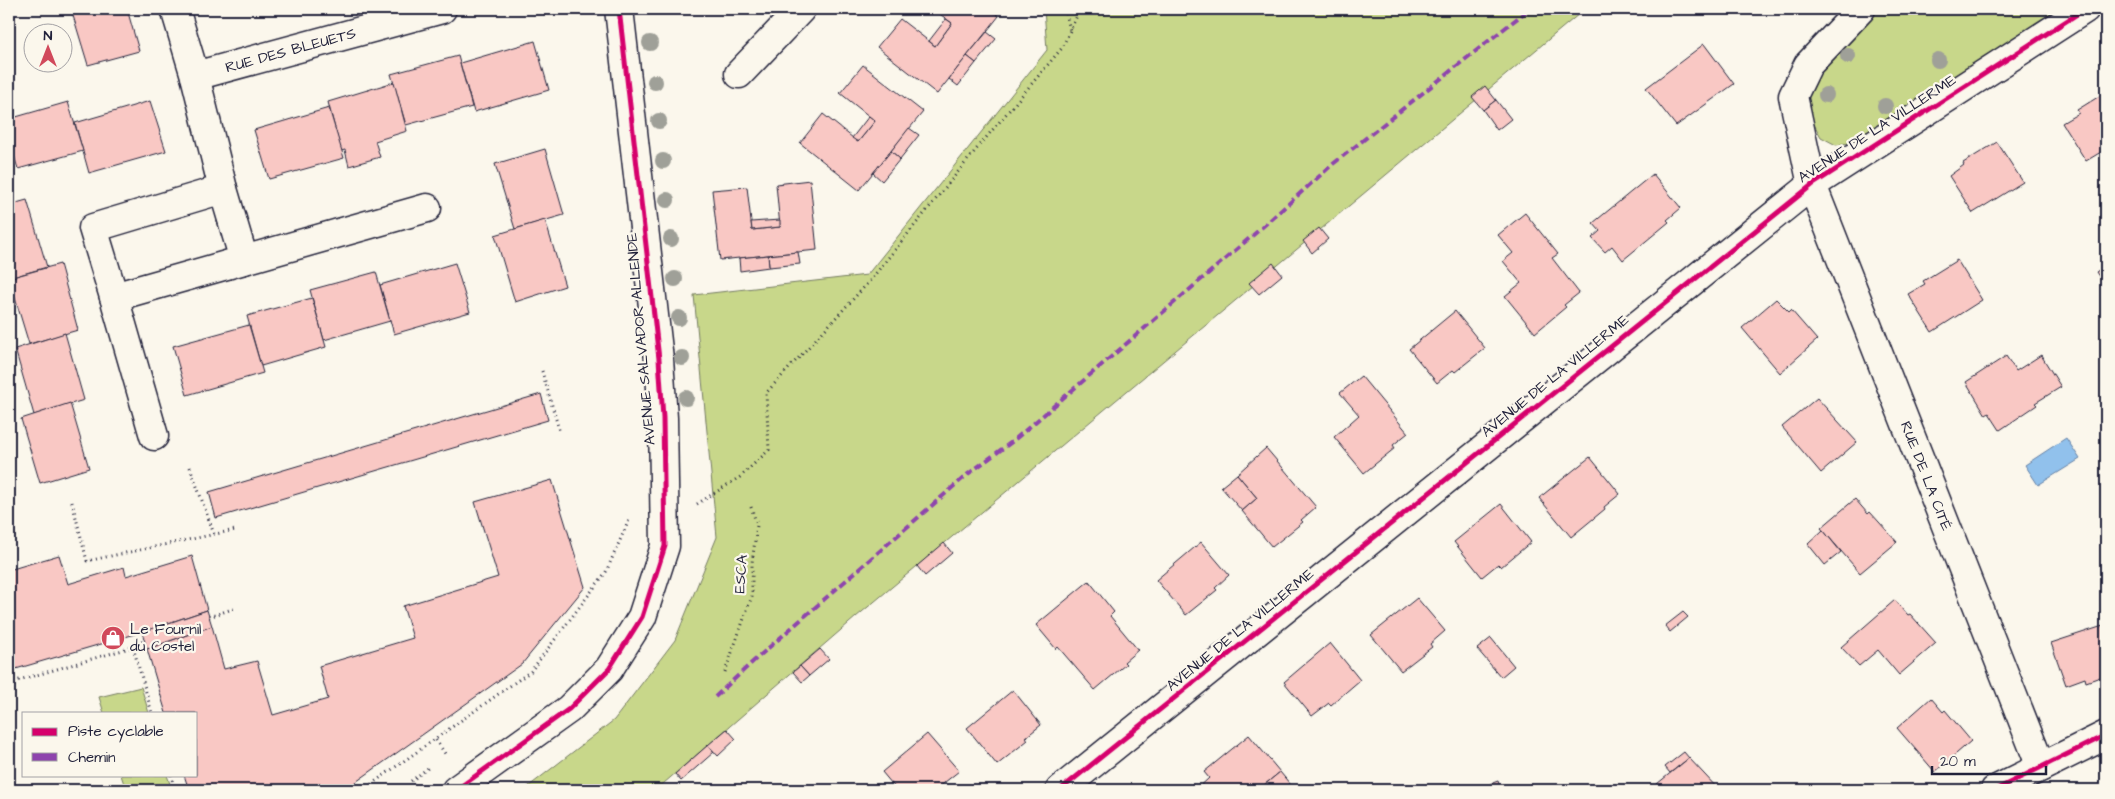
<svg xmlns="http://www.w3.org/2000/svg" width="2115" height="799" viewBox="0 0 2115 799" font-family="'Architects Daughter',sans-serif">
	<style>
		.green { fill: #c8d78a; stroke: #757c62 }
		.water { fill: #91c1ec; stroke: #6581a5 }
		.building { fill: #f9c8c4; stroke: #22223b }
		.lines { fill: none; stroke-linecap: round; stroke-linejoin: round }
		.minor-casing { stroke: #22223b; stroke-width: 31 }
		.tertiary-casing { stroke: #22223b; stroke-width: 31 }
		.path { stroke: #22223b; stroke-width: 3; stroke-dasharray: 1 4; stroke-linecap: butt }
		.minor { stroke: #fbf7ec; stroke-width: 28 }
		.tertiary { stroke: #fbf7ec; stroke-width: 28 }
		.quiet { stroke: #8e44ad; stroke-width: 4; stroke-dasharray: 8 4; stroke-linecap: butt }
		.cycleway-casing { stroke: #fbf7ec; stroke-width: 8 }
		.cycleway { stroke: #d6006c; stroke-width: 5 }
		.tree { fill: #9fa098 }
		.labels { text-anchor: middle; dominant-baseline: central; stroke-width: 4.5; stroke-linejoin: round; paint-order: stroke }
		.street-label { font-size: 15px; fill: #22223b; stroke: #fbf7ec }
		.poi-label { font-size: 15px; fill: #22223b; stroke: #fbf7ec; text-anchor: start }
	</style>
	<rect width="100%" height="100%" fill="#fbf7ec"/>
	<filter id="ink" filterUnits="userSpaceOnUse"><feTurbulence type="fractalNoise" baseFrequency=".02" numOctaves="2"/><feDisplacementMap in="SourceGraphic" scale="10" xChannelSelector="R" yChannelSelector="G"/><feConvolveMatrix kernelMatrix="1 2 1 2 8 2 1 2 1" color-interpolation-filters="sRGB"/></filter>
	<g filter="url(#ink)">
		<!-- green -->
		<g class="green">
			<polygon points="1044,9 1585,9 856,617 656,790 524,790 614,720 675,640 717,537 694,295 867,275 1047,50"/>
			<polygon points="1879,9 2061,9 1856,142 1836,145 1821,137 1811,119 1806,102 1809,81"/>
			<polygon points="141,687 149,713 104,713 99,697"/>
			<polygon points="121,775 167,775 172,790 126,790"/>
		</g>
		<!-- water -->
		<polygon class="water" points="2066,438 2080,459 2038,485 2025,465"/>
		<!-- building -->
		<g class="building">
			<polygon points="71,9 127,9 139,51 88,65"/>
			<polygon points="933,9 989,9 999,16 937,94 877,47 900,19 935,46 952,23"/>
			<polygon points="946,19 952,23 935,46 929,41"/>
			<polygon points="987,32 996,39 976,63 967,56"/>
			<polygon points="535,41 549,90 474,112 460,63"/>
			<polygon points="1704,44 1734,84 1676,126 1646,88"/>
			<polygon points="458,56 472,107 406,125 391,74"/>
			<polygon points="967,56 976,63 958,86 949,79"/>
			<polygon points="863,65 923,112 859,190 800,143 823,114 858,142 875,121 840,93"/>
			<polygon points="394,82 407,131 375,141 380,157 349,166 345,150 341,151 328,102"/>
			<polygon points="1485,86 1496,100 1483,110 1472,97"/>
			<polygon points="2106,92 2106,149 2086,161 2062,123 2079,113 2077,110"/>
			<polygon points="1496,100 1511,119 1497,130 1483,110"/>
			<polygon points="150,101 166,151 89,173 75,123"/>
			<polygon points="68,102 83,151 18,169 9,138 9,119"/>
			<polygon points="329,108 344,158 269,179 254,130"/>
			<polygon points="869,116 875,121 858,142 852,138"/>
			<polygon points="909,128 919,135 900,159 891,151"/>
			<polygon points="1997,142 2023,182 1973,213 1949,176 1964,165 1963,163"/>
			<polygon points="545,149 564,215 515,229 495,164"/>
			<polygon points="891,151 900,159 882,181 873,173"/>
			<polygon points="1653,174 1681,208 1667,220 1669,222 1623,260 1612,246 1605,252 1592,238 1600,231 1593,223"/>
			<polygon points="810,180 817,250 720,260 712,190 747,187 752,230 780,227 776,184"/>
			<polygon points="27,200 47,267 9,278 9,205"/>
			<polygon points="1525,213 1558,254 1552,258 1579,293 1564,305 1566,307 1535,333 1505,296 1521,283 1503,261 1513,253 1498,235"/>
			<polygon points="545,220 565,286 515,302 495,235"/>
			<polygon points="780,220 780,227 752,230 751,222"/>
			<polygon points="1319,228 1328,239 1312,253 1303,241"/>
			<polygon points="798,252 800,264 769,267 768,255"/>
			<polygon points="768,255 769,267 740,271 739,258"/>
			<polygon points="1957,260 1982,300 1932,332 1908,294 1925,284 1923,281"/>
			<polygon points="455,263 470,312 394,334 380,285"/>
			<polygon points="1273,263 1282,275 1259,294 1249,283"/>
			<polygon points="60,264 78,330 29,344 9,278"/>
			<polygon points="2106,265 2106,287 2096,272"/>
			<polygon points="376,272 390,321 324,340 310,290"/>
			<polygon points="312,298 326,347 261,366 247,316"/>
			<polygon points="1776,299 1789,312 1791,310 1817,340 1780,373 1742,328"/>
			<polygon points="1455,311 1485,348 1455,372 1453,370 1437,383 1409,349"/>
			<polygon points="249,325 263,373 187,395 173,346"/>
			<polygon points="65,333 84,400 34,415 15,349"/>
			<polygon points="2041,355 2061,387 2035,403 2037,405 2000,430 1989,413 1986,415 1966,382 2006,356 2016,371"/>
			<polygon points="1361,376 1408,433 1393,445 1395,448 1364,473 1334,437 1359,415 1340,393"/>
			<polygon points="541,394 548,420 216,518 209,492"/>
			<polygon points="1817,398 1857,442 1821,473 1782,427"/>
			<polygon points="70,403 89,468 40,483 21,419"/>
			<polygon points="1266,448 1316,507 1301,520 1303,522 1272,547 1242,511 1257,498 1237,474"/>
			<polygon points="1590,457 1620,494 1604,507 1605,509 1571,537 1539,498"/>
			<polygon points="1237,474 1257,498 1242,511 1221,487"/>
			<polygon points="552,480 585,587 522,664 353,784 334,790 189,790 184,775 196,775 196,713 166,713 147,649 212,626 224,669 257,661 273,715 328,699 319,666 413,638 403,606 498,577 475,502"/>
			<polygon points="1855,499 1868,514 1870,512 1897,542 1860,573 1821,528"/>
			<polygon points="1501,504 1531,542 1501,567 1498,564 1482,577 1454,542"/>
			<polygon points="1823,530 1841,552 1825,565 1808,544"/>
			<polygon points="1201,542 1229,575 1215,588 1217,590 1186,615 1156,580"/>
			<polygon points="944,543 952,553 925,576 917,566"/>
			<polygon points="59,555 68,584 124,567 126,576 192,556 207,610 142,632 9,671 9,570"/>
			<polygon points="1089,581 1114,612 1110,616 1138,650 1124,662 1126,664 1095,690 1058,647 1056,649 1036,625"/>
			<polygon points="1417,598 1445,631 1430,644 1432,647 1401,671 1371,635"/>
			<polygon points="1895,600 1908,615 1910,614 1936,643 1899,675 1878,650 1859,666 1841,647"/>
			<polygon points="207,610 212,626 147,649 142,632"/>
			<polygon points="1683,612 1688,617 1670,632 1665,626"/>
			<polygon points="2106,625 2106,675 2086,682 2085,678 2066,685 2051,643"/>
			<polygon points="1491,638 1514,666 1501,677 1477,649"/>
			<polygon points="1330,643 1360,680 1331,705 1329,703 1312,716 1284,682"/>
			<polygon points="820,649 829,659 809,676 800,666"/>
			<polygon points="800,666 809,676 802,682 793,672"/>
			<polygon points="1013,690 1041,725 1026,737 1028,740 997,765 967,728"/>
			<polygon points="1931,698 1943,712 1945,710 1971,741 1935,772 1897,728"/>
			<polygon points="727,729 736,739 718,756 708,745"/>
			<polygon points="927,734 959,771 935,790 897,790 882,772"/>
			<polygon points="1249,735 1280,772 1258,790 1196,790 1209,778 1204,772"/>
			<polygon points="708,745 714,752 681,781 675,774"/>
			<polygon points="1684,752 1689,758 1670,773 1665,767"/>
			<polygon points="1689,758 1719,790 1654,790 1652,788"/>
			<polygon points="1280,772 1290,784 1282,790 1258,790"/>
			<polygon points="1498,781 1501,790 1492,790 1490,784"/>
			<polygon points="1290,784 1295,790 1282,790"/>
		</g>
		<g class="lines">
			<!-- minor casing -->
			<g class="minor-casing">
				<g id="minor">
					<path id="s1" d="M175 9 195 76 442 9"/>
					<path id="s2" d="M1861 9 1808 65 1793 96 1812 185 2041 767"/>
					<polyline points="739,74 801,9"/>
					<polyline points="195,76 223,189 244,260 427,208"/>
					<polyline points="223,189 93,228 114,297 244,260"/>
					<polyline points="114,297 154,436"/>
					<polyline points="456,790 569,709 609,669 642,617 665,546 663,418 659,359 619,9"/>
					<polyline points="1060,790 1812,185 2085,9"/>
				</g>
			</g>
			<!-- tertiary casing -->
			<g class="tertiary-casing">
				<polyline id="tertiary" points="1995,790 2106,735"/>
			</g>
			<!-- path -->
			<g class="path">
				<polyline points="1065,9 1070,30"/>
				<polyline points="542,371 560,433"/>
				<polyline points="190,467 214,534"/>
				<polyline points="72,502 87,561 235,530"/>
				<polyline points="697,504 740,477 769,450 766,393 868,283 979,146 1062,48 1080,9"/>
				<polyline points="209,617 235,608"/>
				<polyline points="133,647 145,640"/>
				<polyline points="725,672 752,596 752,563 757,525 750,504"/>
				<polyline points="9,683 133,647 152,713"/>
				<polyline points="436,740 446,755 445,756"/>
				<polyline points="171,775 175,790"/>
				<polyline points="414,785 411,781 428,768"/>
				<polyline points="363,790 531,671 606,572 629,520"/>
			</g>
			<!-- minor -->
			<use href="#minor" class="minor"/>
			<!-- tertiary -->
			<use href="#tertiary" class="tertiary"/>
			<!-- quiet -->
			<polyline class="quiet" points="715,697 757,658 968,474 1013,441 1259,230 1333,164 1529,9"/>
			<!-- cycleway casing -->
			<g class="cycleway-casing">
				<g id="cycleway">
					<polyline points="456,790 569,709 609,669 642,617 665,546 663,418 659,359 619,9"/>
					<polyline points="1060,790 1812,185 2085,9"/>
					<polyline points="1995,790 2106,735"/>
				</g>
			</g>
			<!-- cycleway -->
			<use href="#cycleway" class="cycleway"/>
		</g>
		<!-- trees -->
		<g class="tree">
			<circle cx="650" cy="43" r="8"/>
			<circle cx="1848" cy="56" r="8"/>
			<circle cx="1938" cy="60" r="8"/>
			<circle cx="655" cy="82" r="8"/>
			<circle cx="1826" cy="95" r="8"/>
			<circle cx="1885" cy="106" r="8"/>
			<circle cx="659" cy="121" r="8"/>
			<circle cx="663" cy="161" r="8"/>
			<circle cx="667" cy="200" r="8"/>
			<circle cx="671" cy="239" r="8"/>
			<circle cx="675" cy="279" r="8"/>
			<circle cx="679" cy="318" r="8"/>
			<circle cx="682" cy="358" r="8"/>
			<circle cx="686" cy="398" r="8"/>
		</g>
	</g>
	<!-- icons -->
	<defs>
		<g id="shop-disc" transform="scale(1.25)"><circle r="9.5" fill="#d1495b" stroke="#fbf7ec"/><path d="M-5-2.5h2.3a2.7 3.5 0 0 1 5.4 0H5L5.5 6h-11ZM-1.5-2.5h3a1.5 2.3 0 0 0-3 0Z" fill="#fff"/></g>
	</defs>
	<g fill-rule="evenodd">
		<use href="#shop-disc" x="113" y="638"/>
	</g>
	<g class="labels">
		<!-- street labels -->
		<g class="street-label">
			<text stroke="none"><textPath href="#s1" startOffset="169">RUE DES BLEUETS</textPath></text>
			<text transform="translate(1877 129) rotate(-33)">AVENUE DE LA VILLERME</text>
			<text transform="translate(641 339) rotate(-95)">AVENUE SALVADOR ALLENDE</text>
			<text transform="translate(1555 376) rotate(-39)">AVENUE DE LA VILLERME</text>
			<text stroke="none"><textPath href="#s2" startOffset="515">RUE DE LA CITÉ</textPath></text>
			<text transform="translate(741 574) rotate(-86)">ESCA</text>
			<text transform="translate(1240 630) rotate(-39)">AVENUE DE LA VILLERME</text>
		</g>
		<!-- poi labels -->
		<g class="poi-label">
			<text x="130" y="629">Le Fournil<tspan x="130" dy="17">du Costel</tspan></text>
		</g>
	</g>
	<!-- margin -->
	<rect width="2115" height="799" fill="none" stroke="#fbf7ec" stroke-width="30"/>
	<rect x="15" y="15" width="2085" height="769" fill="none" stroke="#22223b" stroke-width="2" filter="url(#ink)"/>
	<!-- legend -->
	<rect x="22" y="712" width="175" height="65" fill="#fbf7ec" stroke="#a4a2a5"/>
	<rect x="32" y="728" width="25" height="8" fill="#d6006c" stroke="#a4a2a5"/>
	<text x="68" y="736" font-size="15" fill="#22223b">Piste cyclable</text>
	<rect x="32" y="753" width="25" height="8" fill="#8e44ad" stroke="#a4a2a5"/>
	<text x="68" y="762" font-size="15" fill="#22223b">Chemin</text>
	<!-- north arrow -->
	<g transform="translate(48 48)"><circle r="24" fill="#fbf7ec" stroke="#a4a2a5"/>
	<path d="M0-4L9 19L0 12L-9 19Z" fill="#d1495b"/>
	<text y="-8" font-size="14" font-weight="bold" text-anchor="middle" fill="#22223b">N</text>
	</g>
	<!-- scale -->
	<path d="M1932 766v8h114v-8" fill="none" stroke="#22223b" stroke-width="2.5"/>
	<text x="1940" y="766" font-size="15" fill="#22223b" stroke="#fbf7ec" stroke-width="4" paint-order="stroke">20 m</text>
</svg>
